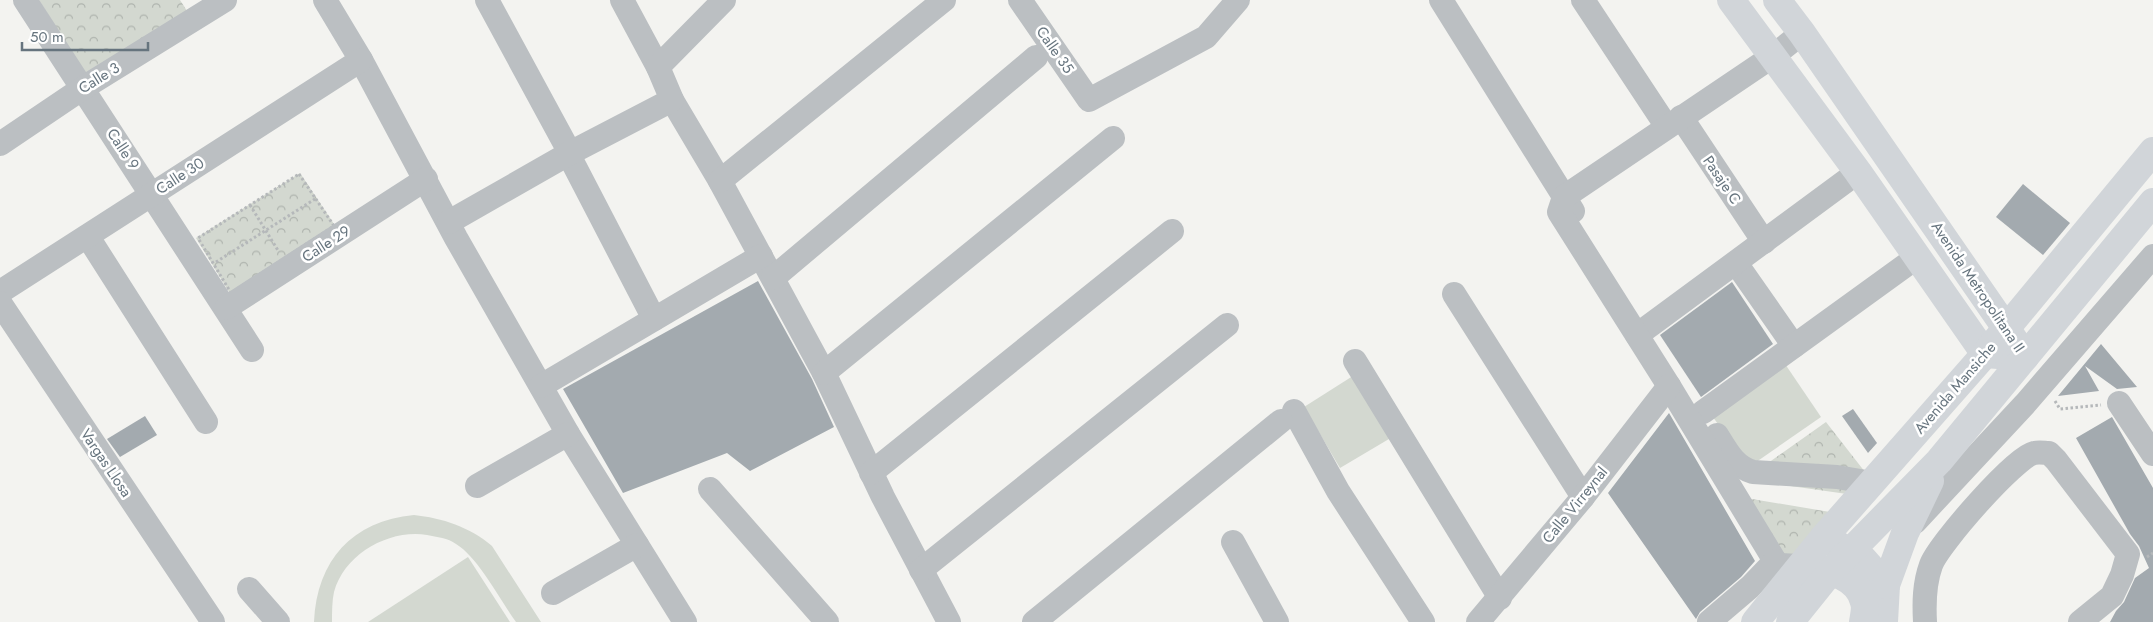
<svg xmlns="http://www.w3.org/2000/svg" width="2153" height="622" viewBox="0 0 2153 622" font-family="Jost,sans-serif">
	<style>
		.green { fill: #d3d8d0 }
		.forest { fill: url(#forest-crowns) }
		.building { fill: #a3aaaf }
		.lines { fill: none; stroke-linecap: round; stroke-linejoin: round }
		.path { stroke: #b5b8ba; stroke-width: 3; stroke-dasharray: 2.5 2.5; stroke-linecap: butt }
		.minor { stroke: #bbbfc2; stroke-width: 24 }
		.major { stroke: #d1d5d9; stroke-width: 28 }
		.highway { stroke: #d1d5d9; stroke-width: 28 }
		.labels { text-anchor: middle; dominant-baseline: central; stroke-width: 5; stroke-linejoin: round; paint-order: stroke }
		.street-label { font-size: 15px; fill: #66747e; stroke: #fff }
	</style>
	<defs>
		<pattern id="forest-crowns" width="20" height="18" patternUnits="userSpaceOnUse" patternTransform="scale(1.25)"><rect width="20" height="18" fill="#d3d8d0"/><path d="M2 6a3 3 0 1 1 6 0M12 15a3 3 0 1 1 6 0" fill="none" stroke="#afb4ae"/></pattern>
	</defs>
	<rect width="100%" height="100%" fill="#f3f3f0"/>
	<!-- green -->
	<g class="green">
		<polygon points="1781,358 1821,417 1749,467 1710,413"/>
		<polygon points="1356,374 1394,436 1340,468 1304,407"/>
		<path d="M414 515C442 518 470 527 492 546L541 622H516C500 600 478 557 456 544 448 538 437 537 427 535 390 529 345 553 334 592 332 601 332 612 332 622H314C317 560 352 521 414 515Z"/>
		<polygon points="468,557 510,622 368,622"/>
	</g>
	<!-- forest -->
	<g class="forest">
		<polygon points="39,0 180,0 187,11 85,74"/>
		<polygon points="300,173 336,227 231,295 196,238"/>
		<polygon points="1826,422 1865,472 1847,494 1769,483 1754,473"/>
		<polygon points="1746,498 1836,513 1797,560 1784,559"/>
	</g>
	<!-- building -->
	<g class="building">
		<polygon points="2023,184 2070,223 2043,255 1996,217"/>
		<polygon points="758,281 812,379 834,427 750,471 727,453 623,493 563,389"/>
		<polygon points="1732,282 1773,344 1701,397 1660,335"/>
		<polygon points="2101,344 2137,387 2117,389 2085,366 2099,391 2058,396"/>
		<polygon points="1853,409 1877,443 1868,453 1842,416"/>
		<polygon points="1669,413 1755,561 1741,577 1700,612 1696,619 1608,493"/>
		<polygon points="145,416 157,435 120,457 107,439"/>
		<polygon points="2112,417 2153,488 2153,622 2110,622 2116,611 2124,602 2135,578 2149,568 2139,546 2130,534 2076,438"/>
	</g>
	<g class="lines">
		<!-- path -->
		<g class="path">
			<polygon points="299,174 334,226 231,293 198,238"/>
			<polyline points="250,205 279,252"/>
			<polyline points="216,262 315,199"/>
			<polyline points="2055,401 2060,409 2101,405"/>
			<polyline points="2147,557 2153,553"/>
		</g>
		<!-- minor -->
		<g class="minor">
			<polyline points="25,0 252,350"/>
			<polyline points="325,0 361,60 456,238 568,434 685,622"/>
			<polyline points="487,0 570,153"/>
			<polyline points="622,0 658,67"/>
			<polyline points="1020,0 1089,100 1206,37 1238,0"/>
			<polyline points="1441,0 1573,211"/>
			<polyline points="1583,0 1667,127"/>
			<polyline points="672,100 720,181 824,373 883,497 949,622"/>
			<polyline points="1681,117 1764,242"/>
			<polyline points="0,144 83,88 225,0"/>
			<polyline points="573,163 654,319"/>
			<polyline points="720,181 944,0"/>
			<polyline points="449,222 570,153 672,100 658,67 724,0"/>
			<polyline points="88,237 206,422"/>
			<polyline points="1736,263 1794,346"/>
			<polyline points="773,278 1036,57"/>
			<polyline points="0,292 361,60"/>
			<polyline points="1454,294 1583,497"/>
			<polyline points="0,303 213,622"/>
			<polyline points="226,308 426,179"/>
			<polyline points="1637,335 1858,172"/>
			<polyline points="1355,361 1500,598"/>
			<polyline points="824,373 1113,138"/>
			<polyline points="541,386 761,256"/>
			<polyline points="2119,403 2153,454"/>
			<polyline points="1294,411 1338,491 1423,622"/>
			<polyline points="1703,412 1917,257"/>
			<path d="M1717 435C1727 451 1734 466 1753 472L1837 477 1872 483"/>
			<polyline points="871,473 1172,231"/>
			<polyline points="477,486 568,434"/>
			<polyline points="710,489 827,622"/>
			<polyline points="1915,522 2025,404 2153,256"/>
			<polyline points="1233,542 1277,622"/>
			<polyline points="1800,566 1780,565 1775,561 1669,386 1559,212 1564,197 1773,56 1802,33"/>
			<polyline points="921,570 1227,325"/>
			<polyline points="249,589 278,622"/>
			<polyline points="553,593 637,545"/>
			<polyline points="1034,622 1281,421"/>
			<polyline points="1478,622 1583,497 1669,386"/>
			<polyline points="1709,622 1750,587 1775,561"/>
			<path d="M1925 622C1924 603 1924 584 1931 565 1938 545 2015 457 2034 453 2039 452 2045 453 2049 453L2056 460 2128 554 2122 575 2112 596 2080 622"/>
		</g>
		<!-- major -->
		<g class="major">
			<polyline points="1731,0 1858,172 1985,354 2025,357"/>
			<polyline points="1777,0 1802,33 2019,347"/>
			<polyline points="1824,537 1864,560 1886,585 1884,622"/>
			<path d="M1808 567C1830 571 1858 576 1864 602 1866 608 1864 616 1863 622"/>
		</g>
		<!-- highway -->
		<g class="highway">
			<polyline points="1886,585 1905,533 1930,481"/>
			<polyline points="1755,622 1824,537 1985,354 2153,151"/>
			<polyline points="1790,622 1831,571 1939,461 2153,202"/>
		</g>
	</g>
	<g class="labels">
		<!-- street labels -->
		<g class="street-label">
			<text transform="translate(1055 50) rotate(55)">Calle 35</text>
			<text transform="translate(99 78) rotate(-32)">Calle 3</text>
			<text transform="translate(123 149) rotate(57)">Calle 9</text>
			<text transform="translate(180 176) rotate(-33)">Calle 30</text>
			<text transform="translate(1722 180) rotate(56)">Pasaje C</text>
			<text transform="translate(326 244) rotate(-33)">Calle 29</text>
			<text transform="translate(1978 287) rotate(56)">Avenida Metropolitana II</text>
			<text transform="translate(1955 388) rotate(-49)">Avenida Mansiche</text>
			<text transform="translate(106 463) rotate(56)">Vargas Llosa</text>
			<text transform="translate(1575 505) rotate(-51)">Calle Virreynal</text>
		</g>
	</g>
	<!-- scale -->
	<path d="M22 42v8h126v-8" fill="none" stroke="#66747e" stroke-width="2.5"/>
	<text x="30" y="42" font-size="15" fill="#66747e" stroke="#ffffff" stroke-width="4" paint-order="stroke">50 m</text>
</svg>
